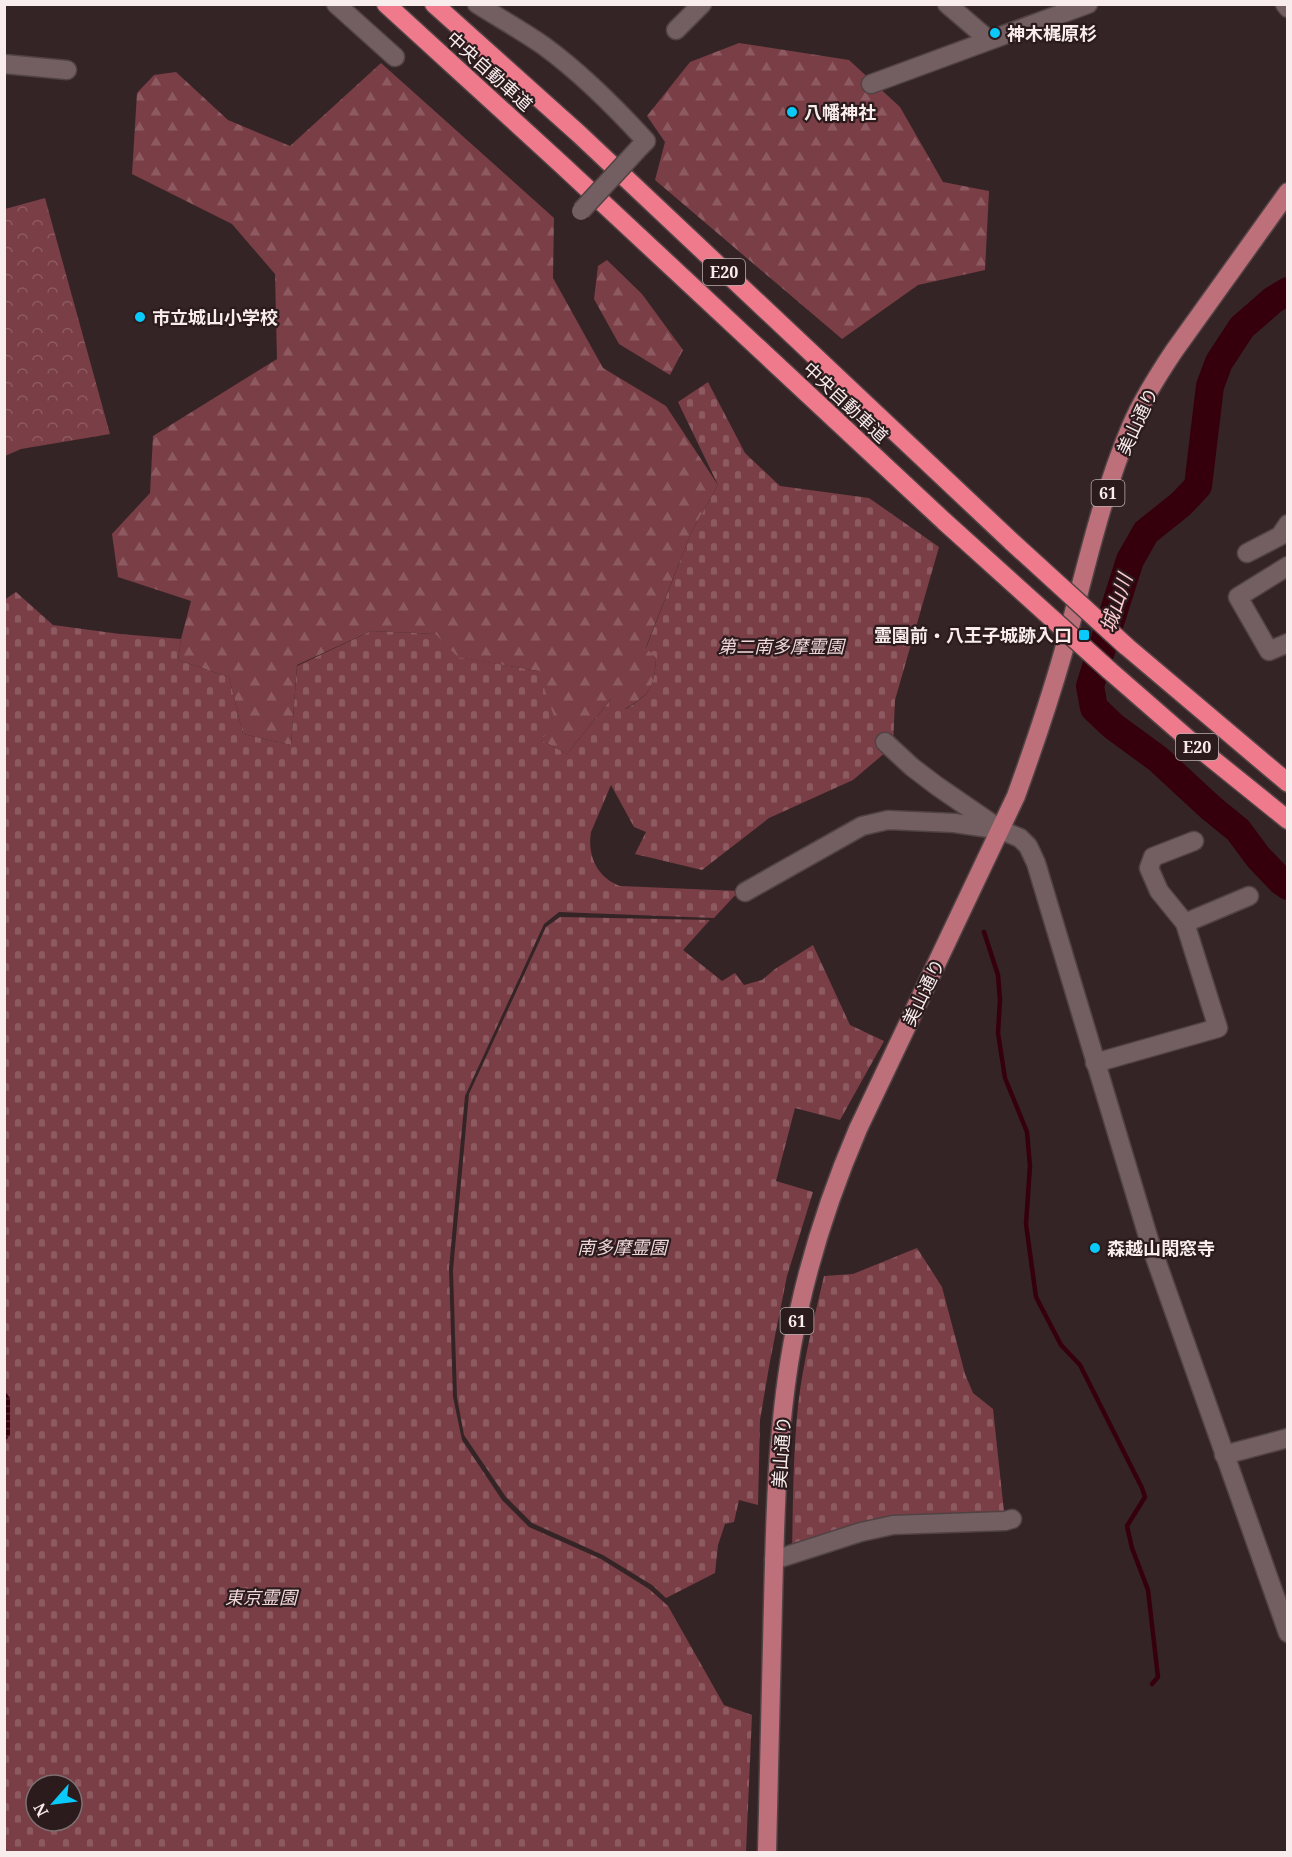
<svg xmlns="http://www.w3.org/2000/svg" width="1292" height="1857" viewBox="0 0 1292 1857" font-family="'Noto Serif','Noto Sans JP',serif">
	<style>
		.forest { fill: url(#forest-firs) }
		.cemetery { fill: url(#cemetery-stones); fill-rule: evenodd }
		.park { fill: url(#park-crowns) }
		.water { fill: url(#water-rules) }
		.lines { fill: none; stroke-linecap: round; stroke-linejoin: round }
		.stream { stroke: #35000c; stroke-width: 4.5 }
		.river { stroke: #35000c; stroke-width: 28 }
		.minor-casing { stroke: #514344; stroke-width: 21 }
		.major-casing { stroke: #514344; stroke-width: 21 }
		.highway-casing { stroke: #514344; stroke-width: 21 }
		.minor { stroke: #735f61; stroke-width: 18 }
		.major { stroke: #bd6f7a; stroke-width: 18 }
		.highway { stroke: #ee7a8b; stroke-width: 18 }
		.minor-bridge-casing { stroke: #514344; stroke-width: 21; stroke-linecap: butt }
		.highway-bridge-casing { stroke: #514344; stroke-width: 21; stroke-linecap: butt }
		.minor-bridge { stroke: #735f61; stroke-width: 18 }
		.highway-bridge { stroke: #ee7a8b; stroke-width: 18 }
		.poi-dot { fill: #09cafa; stroke: #2b1b1d; stroke-width: 2 }
		.labels { text-anchor: middle; dominant-baseline: central; stroke-width: 4.5; stroke-linejoin: round; paint-order: stroke }
		.shield { fill: #2b1b1d; stroke: #baadaf; stroke-width: 1.5 }
		.shield-label { font-size: 16px; font-weight: bold; fill: #f8eced }
		.poi-label { font-size: 18px; font-weight: bold; fill: #f8eced; stroke: #2b1b1d; text-anchor: start }
		.street-label { font-size: 18px; fill: #f8eced; stroke: #2b1b1d }
		.park-label { font-size: 18px; font-style: italic; fill: #f0d7d9; stroke: #2b1b1d }
		.water-label { font-size: 20px; font-style: italic; fill: #fccbd0; stroke: #2b1b1d }
	</style>
	<defs>
		<pattern id="forest-firs" width="22" height="20" patternUnits="userSpaceOnUse" patternTransform="scale(1.5)"><rect width="22" height="20" fill="#7a3e46"/><path d="M5 1l3.5 6h-7zM16 11l3.5 6h-7z" fill="#8e5a61"/></pattern>
		<pattern id="cemetery-stones" width="16" height="16" patternUnits="userSpaceOnUse" patternTransform="scale(1.5)"><rect width="16" height="16" fill="#7a3e46"/><path d="M2 7V4a2 2 0 0 1 4 0v3zM10 15v-3a2 2 0 0 1 4 0v3z" fill="#8e5a61"/></pattern>
		<pattern id="park-crowns" width="20" height="18" patternUnits="userSpaceOnUse" patternTransform="scale(1.5)"><rect width="20" height="18" fill="#7a3e46"/><path d="M2 6a3 3 0 1 1 6 0M12 15a3 3 0 1 1 6 0" fill="none" stroke="#8e5a61"/></pattern>
		<pattern id="water-rules" width="6" height="5" patternUnits="userSpaceOnUse" patternTransform="scale(1.5)"><rect width="6" height="5" fill="#35000c"/><path d="M0 2.5h6" fill="none" stroke="#532530"/></pattern>
	</defs>
	<rect width="100%" height="100%" fill="#352426"/>
	<!-- forest -->
	<g class="forest">
		<polygon points="739,43 849,60 900,107 943,182 989,191 985,270 918,285 842,339 655,180 665,142 647,116 690,62"/>
		<path d="M381 63 554 218 553 278 603 368 666 406 718 485 691 533 646 647 656 658C654 689 651 693 625 709L611 699 567 754 541 740 538 671 457 657 435 634 371 631 297 665 291 745 243 734 229 677 178 660 181 639 191 601 118 577 112 534 150 493 153 436 277 359 275 274 232 224 132 174 137 93 154 75 176 72 228 120 290 146Z"/>
		<polygon points="607,260 642,294 683,350 670,375 619,344 594,299 598,266"/>
	</g>
	<!-- cemetery -->
	<g class="cemetery">
		<path d="M708 382 745 453 780 486 869 498 939 547 895 700 893 746 853 780 769 818 702 870 635 854 646 832 634 827 611 785 591 832C587 855 597 878 620 886L739 891 714 918 559 912 544 924 465 1096 449 1268 453 1397 462 1440 502 1500 529 1527 601 1559 649 1589 668 1606 724 1705 752 1715 746 1852H5L4 600 16 592 53 625 120 634 181 639 178 660 229 677 243 734 291 745 297 666 371 631 435 634 458 657 538 671 556 722 541 740 567 754 612 698 626 709C651 693 654 689 656 658L646 648 691 533 718 485 678 402ZM36 1785H72V1821H36Z"/>
		<polygon points="560,917 710,920 683,950 722,981 735,973 744,985 762,980 775,969 813,945 850,1025 884,1041 840,1120 795,1108 776,1181 813,1192 787,1276 770,1361 760,1420 758,1505 739,1500 734,1522 725,1524 718,1545 715,1573 666,1598 652,1585 603,1555 532,1523 506,1497 464,1435 457,1397 453,1270 469,1094 546,927"/>
		<path d="M917 1248 942 1287 965 1374 973 1393 993 1409 1005 1521 893 1525 792 1553C793 1504 793 1455 798 1406 803 1362 814 1319 824 1276L853 1274Z"/>
	</g>
	<!-- park -->
	<polygon class="park" points="45,198 110,434 21,449 5,456 5,209"/>
	<!-- water -->
	<polygon class="water" points="4,1390 10,1398 10,1435 5,1441"/>
	<g class="lines">
		<!-- stream -->
		<g class="stream">
			<polyline points="1083,708 1093,699"/>
			<polyline points="984,932 998,975 1000,1000 998,1033 1005,1078 1027,1132 1030,1166 1026,1224 1036,1297 1061,1345 1080,1365 1142,1488 1145,1497 1127,1526 1132,1548 1148,1590 1158,1677 1152,1684"/>
		</g>
		<!-- river -->
		<polyline class="river" points="1288,291 1273,300 1242,327 1219,362 1210,386 1198,486 1181,504 1146,532 1130,560 1090,686 1094,708 1113,726 1158,759 1211,808 1238,830 1258,857 1281,881 1288,886"/>
		<!-- minor casing -->
		<g class="minor-casing">
			<g id="minor">
				<polyline points="336,4 395,57"/>
				<path d="M477 4C499 18 523 31 544 46 581 73 615 107 646 141L640 147"/>
				<polyline points="947,4 989,40"/>
				<polyline points="1285,4 1288,8"/>
				<polyline points="676,30 702,4"/>
				<polyline points="4,64 67,70"/>
				<polyline points="871,84 1088,4"/>
				<polyline points="1247,553 1280,536 1288,524"/>
				<polyline points="1288,566 1238,597 1269,651 1288,643"/>
				<polyline points="885,742 912,767 937,786 1001,830 1020,838 1028,846 1036,863 1150,1243 1288,1633"/>
				<polyline points="745,892 862,826 888,820 954,823 996,829"/>
				<polyline points="1185,923 1249,896"/>
				<polyline points="1095,1063 1218,1028 1185,923 1159,891 1149,868 1153,857 1194,841"/>
				<polyline points="1224,1455 1288,1438"/>
				<polyline points="774,1560 861,1532 893,1525 1005,1521 1012,1519"/>
			</g>
		</g>
		<!-- major casing -->
		<g class="major-casing">
			<path id="major" d="M767 1852C769 1769 771 1686 773 1603 775 1517 777 1430 792 1346 805 1271 828 1199 858 1129L1016 796C1033 749 1049 702 1063 653 1084 577 1100 499 1131 426 1142 400 1158 375 1174 351L1288 192"/>
		</g>
		<!-- highway casing -->
		<g class="highway-casing">
			<g id="highway">
				<polyline points="386,4 561,164 945,522"/>
				<polyline points="434,4 579,134 1012,542"/>
				<polyline points="1126,646 1288,783"/>
				<polyline points="1109,670 1195,745 1288,820"/>
			</g>
		</g>
		<!-- minor -->
		<use href="#minor" class="minor"/>
		<!-- major -->
		<use href="#major" class="major"/>
		<!-- highway -->
		<use href="#highway" class="highway"/>
		<!-- minor-bridge casing -->
		<g class="minor-bridge-casing">
			<polyline id="minor-bridge" points="581,211 640,147"/>
		</g>
		<!-- highway-bridge casing -->
		<g class="highway-bridge-casing">
			<g id="highway-bridge">
				<polyline points="945,522 1109,670"/>
				<polyline points="1012,542 1126,646"/>
			</g>
		</g>
		<!-- minor-bridge -->
		<use href="#minor-bridge" class="minor-bridge"/>
		<!-- highway-bridge -->
		<use href="#highway-bridge" class="highway-bridge"/>
	</g>
	<!-- markers -->
	<g class="poi-dot">
		<circle cx="995" cy="33" r="6"/>
		<circle cx="792" cy="112" r="6"/>
		<circle cx="140" cy="317" r="6"/>
		<rect x="1078" y="629" width="12" height="12" rx="3"/>
		<circle cx="1095" cy="1248" r="6"/>
	</g>
	<g class="labels">
		<!-- shield labels -->
		<g class="shield">
			<rect x="703" y="259" width="42" height="26" rx="4.5"/>
			<rect x="1091.5" y="480" width="33" height="26" rx="4.5"/>
			<rect x="1176" y="734" width="42" height="26" rx="4.5"/>
			<rect x="780.5" y="1308" width="33" height="26" rx="4.5"/>
		</g>
		<g class="shield-label">
			<text x="724" y="272">E20</text>
			<text x="1108" y="493">61</text>
			<text x="1197" y="747">E20</text>
			<text x="797" y="1321">61</text>
		</g>
		<!-- poi labels -->
		<g class="poi-label">
			<text x="1007" y="33">神木梶原杉</text>
			<text x="804" y="112">八幡神社</text>
			<text x="152" y="317">市立城山小学校</text>
			<text x="1072" y="635" text-anchor="end">霊園前・八王子城跡入口</text>
			<text x="1107" y="1248">森越山閑窓寺</text>
		</g>
		<!-- street labels -->
		<g class="street-label">
			<text transform="translate(490 71) rotate(42)">中央自動車道</text>
			<text transform="translate(846 402) rotate(43)">中央自動車道</text>
			<text transform="translate(1137 421) rotate(-65)">美山通り</text>
			<text transform="translate(923 992) rotate(-64)">美山通り</text>
			<text transform="translate(781 1452) rotate(-86)">美山通り</text>
		</g>
		<!-- park labels -->
		<g class="park-label">
			<text x="781" y="646">第二南多摩霊園</text>
			<text x="622" y="1247">南多摩霊園</text>
			<text x="261" y="1597">東京霊園</text>
		</g>
		<!-- water labels -->
		<g class="water-label">
			<text transform="translate(1116 603) rotate(-72)">城山川</text>
		</g>
	</g>
	<!-- border -->
	<rect width="1292" height="1857" fill="none" stroke="#f8eced" stroke-width="12"/>
	<!-- north arrow -->
	<g transform="translate(54 1803) rotate(242)"><circle r="28" fill="#2b1b1d" stroke="#7d6f70" stroke-width="1.5"/>
	<path d="M0-4.5L10 22L0 15L-10 22Z" fill="#09cafa"/>
	<text y="-9" font-size="16" font-weight="bold" text-anchor="middle" fill="#f8eced">N</text>
	</g>
</svg>
